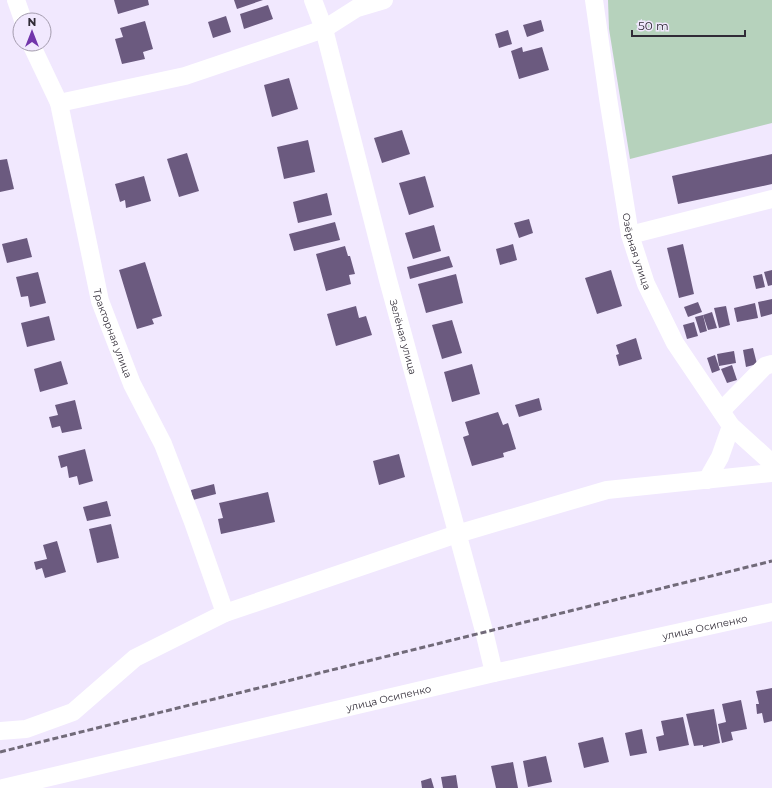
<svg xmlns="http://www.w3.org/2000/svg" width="772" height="788" viewBox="0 0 772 788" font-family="Montserrat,sans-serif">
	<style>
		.green { fill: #b6d2bc }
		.building { fill: #6b5a7f }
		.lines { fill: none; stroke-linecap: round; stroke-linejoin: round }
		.minor { stroke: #fff; stroke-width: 18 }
		.rail { stroke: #716a79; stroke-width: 3; stroke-dasharray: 6 3; stroke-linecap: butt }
		.labels { text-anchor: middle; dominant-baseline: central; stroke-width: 4; stroke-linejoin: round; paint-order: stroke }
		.street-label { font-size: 10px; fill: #302b36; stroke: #f1e8fe }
	</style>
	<rect width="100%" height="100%" fill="#f1e8fe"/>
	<!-- green -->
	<polygon class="green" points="608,0 772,0 772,123 630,159 609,29"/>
	<!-- building -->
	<g class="building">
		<polygon points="114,0 148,0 149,5 118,14"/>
		<polygon points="234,0 263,0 237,9"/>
		<polygon points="268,5 273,19 244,29 240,14"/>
		<polygon points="226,16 231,32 213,38 208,22"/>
		<polygon points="541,20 544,31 527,37 523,25"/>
		<polygon points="145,21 153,49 143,52 145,59 122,64 115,39 123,37 120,28"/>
		<polygon points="508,30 512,44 499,48 495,34"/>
		<polygon points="522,47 523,52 542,47 549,70 519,79 511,51"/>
		<polygon points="289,78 298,109 272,117 264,85"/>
		<polygon points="402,130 410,154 382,163 374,138"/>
		<polygon points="308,140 315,172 284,179 277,147"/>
		<polygon points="187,153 199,191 179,197 167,159"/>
		<polygon points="772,154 772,184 678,204 672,176"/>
		<polygon points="7,159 14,189 0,192 0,160"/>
		<polygon points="144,176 151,201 126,208 125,200 120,202 115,184"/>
		<polygon points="425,176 434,207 409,215 399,183"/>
		<polygon points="327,193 332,215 298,223 293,202"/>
		<polygon points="529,219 533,233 519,238 514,223"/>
		<polygon points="335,222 340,240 294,251 289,234"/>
		<polygon points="434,225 441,251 413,259 405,233"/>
		<polygon points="27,238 32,257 7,263 2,244"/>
		<polygon points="513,244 517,260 500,265 496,249"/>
		<polygon points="683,244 694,294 679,298 667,248"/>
		<polygon points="345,246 348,256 350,256 355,274 349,275 351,284 326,291 316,254"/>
		<polygon points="449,256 453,267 410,279 407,267"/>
		<polygon points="145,262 162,316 152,319 154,324 137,329 119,270"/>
		<polygon points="611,270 622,306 597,314 585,278"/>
		<polygon points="772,270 772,285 768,286 764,272"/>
		<polygon points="38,272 46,303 30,307 28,296 21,297 16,277"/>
		<polygon points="456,274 463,303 426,313 418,284"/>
		<polygon points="762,274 765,287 756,289 753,276"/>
		<polygon points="772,299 772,314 761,317 758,302"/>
		<polygon points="698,302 702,312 688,317 684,307"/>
		<polygon points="755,303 758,318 737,322 734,308"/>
		<polygon points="356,306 359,318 366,316 372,335 336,346 327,314"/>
		<polygon points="726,306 730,325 719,328 714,308"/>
		<polygon points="712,312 717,328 708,330 703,315"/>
		<polygon points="703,315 707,331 700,333 695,317"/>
		<polygon points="49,316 55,340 27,347 21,323"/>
		<polygon points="452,320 462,353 442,359 432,325"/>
		<polygon points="694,322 698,336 687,339 683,325"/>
		<polygon points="636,338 642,359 619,366 616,355 619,354 616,345"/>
		<polygon points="753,348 757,364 746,367 743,350"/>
		<polygon points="734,351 736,363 719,366 717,354"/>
		<polygon points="715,355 720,370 712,373 707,358"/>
		<polygon points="61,361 68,384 40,392 34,369"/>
		<polygon points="472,364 480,394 452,402 444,372"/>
		<polygon points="732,365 737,380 727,383 721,369"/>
		<polygon points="539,398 542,410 519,417 515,405"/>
		<polygon points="75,400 82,429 62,433 60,426 52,428 49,417 58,415 55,405"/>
		<polygon points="498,412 503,425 508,423 516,449 503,453 504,457 472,466 463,437 469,435 465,422"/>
		<polygon points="85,449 93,481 79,485 77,476 69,478 67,466 61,468 58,456"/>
		<polygon points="399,454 405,477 379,485 373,461"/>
		<polygon points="214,484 216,494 193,500 191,490"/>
		<polygon points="268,492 275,522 221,534 218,519 223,518 219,503"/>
		<polygon points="107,501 111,516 87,521 83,507"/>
		<polygon points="111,524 119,558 97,563 89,529"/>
		<polygon points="57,541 66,572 45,578 42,568 36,570 34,562 47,559 43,545"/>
		<polygon points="772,688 772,721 764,723 762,713 757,714 756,704 759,704 756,691"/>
		<polygon points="741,700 747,729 731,732 733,740 722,743 718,724 726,722 722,704"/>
		<polygon points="714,709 720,743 703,747 703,745 694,746 686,714"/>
		<polygon points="683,717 689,745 659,751 656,737 664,735 661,721"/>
		<polygon points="642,729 647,753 630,756 625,733"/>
		<polygon points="603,737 609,762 584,768 578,743"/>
		<polygon points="546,756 552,782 528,787 523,761"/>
		<polygon points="513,762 518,788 496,788 491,766"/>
		<polygon points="456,775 458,788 443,788 441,777"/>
		<polygon points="431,778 434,788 422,788 421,781"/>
	</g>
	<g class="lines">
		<!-- minor -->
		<g class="minor">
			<polyline points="16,0 23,20"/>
			<path id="s1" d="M313 0 324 29 388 280 484 631 494 673"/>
			<path id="s2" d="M594 0 608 98 630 235 646 284 675 343 731 426 772 463"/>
			<path id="s3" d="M31 44 59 103 100 301 132 384 163 444 193 522 225 613"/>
			<polyline points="59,103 185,76 324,29 357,8 384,0"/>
			<polyline points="630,235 772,199"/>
			<polyline points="721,411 765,366 772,364"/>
			<polyline points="707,480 720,457 731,426"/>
			<polyline points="0,731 26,729 73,712 135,658 225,613 457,534 607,490 772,473"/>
			<path id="s4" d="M3 788 494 673 772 612"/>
		</g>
		<!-- rail -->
		<polyline class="rail" points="0,752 772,561"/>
	</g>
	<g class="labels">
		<!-- street labels -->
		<g class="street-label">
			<text stroke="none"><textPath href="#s2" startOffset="255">Озёрная улица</textPath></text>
			<text stroke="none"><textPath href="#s3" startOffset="302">Тракторная улица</textPath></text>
			<text stroke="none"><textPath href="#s1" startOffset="349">Зелёная улица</textPath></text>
			<text stroke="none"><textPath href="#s4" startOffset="720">улица Осипенко</textPath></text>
			<text stroke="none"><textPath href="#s4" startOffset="396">улица Осипенко</textPath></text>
		</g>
	</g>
	<!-- north arrow -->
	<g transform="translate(32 32)"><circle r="19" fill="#f1e8fe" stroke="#a49cae"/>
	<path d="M0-3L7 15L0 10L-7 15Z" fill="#7235ab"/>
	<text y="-6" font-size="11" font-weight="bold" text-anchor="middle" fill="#302b36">N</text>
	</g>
	<!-- scale -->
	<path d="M632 30v6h113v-6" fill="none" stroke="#302b36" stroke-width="2"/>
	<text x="638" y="30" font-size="12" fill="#302b36" stroke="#f1e8fe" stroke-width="3" paint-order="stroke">50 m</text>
</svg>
